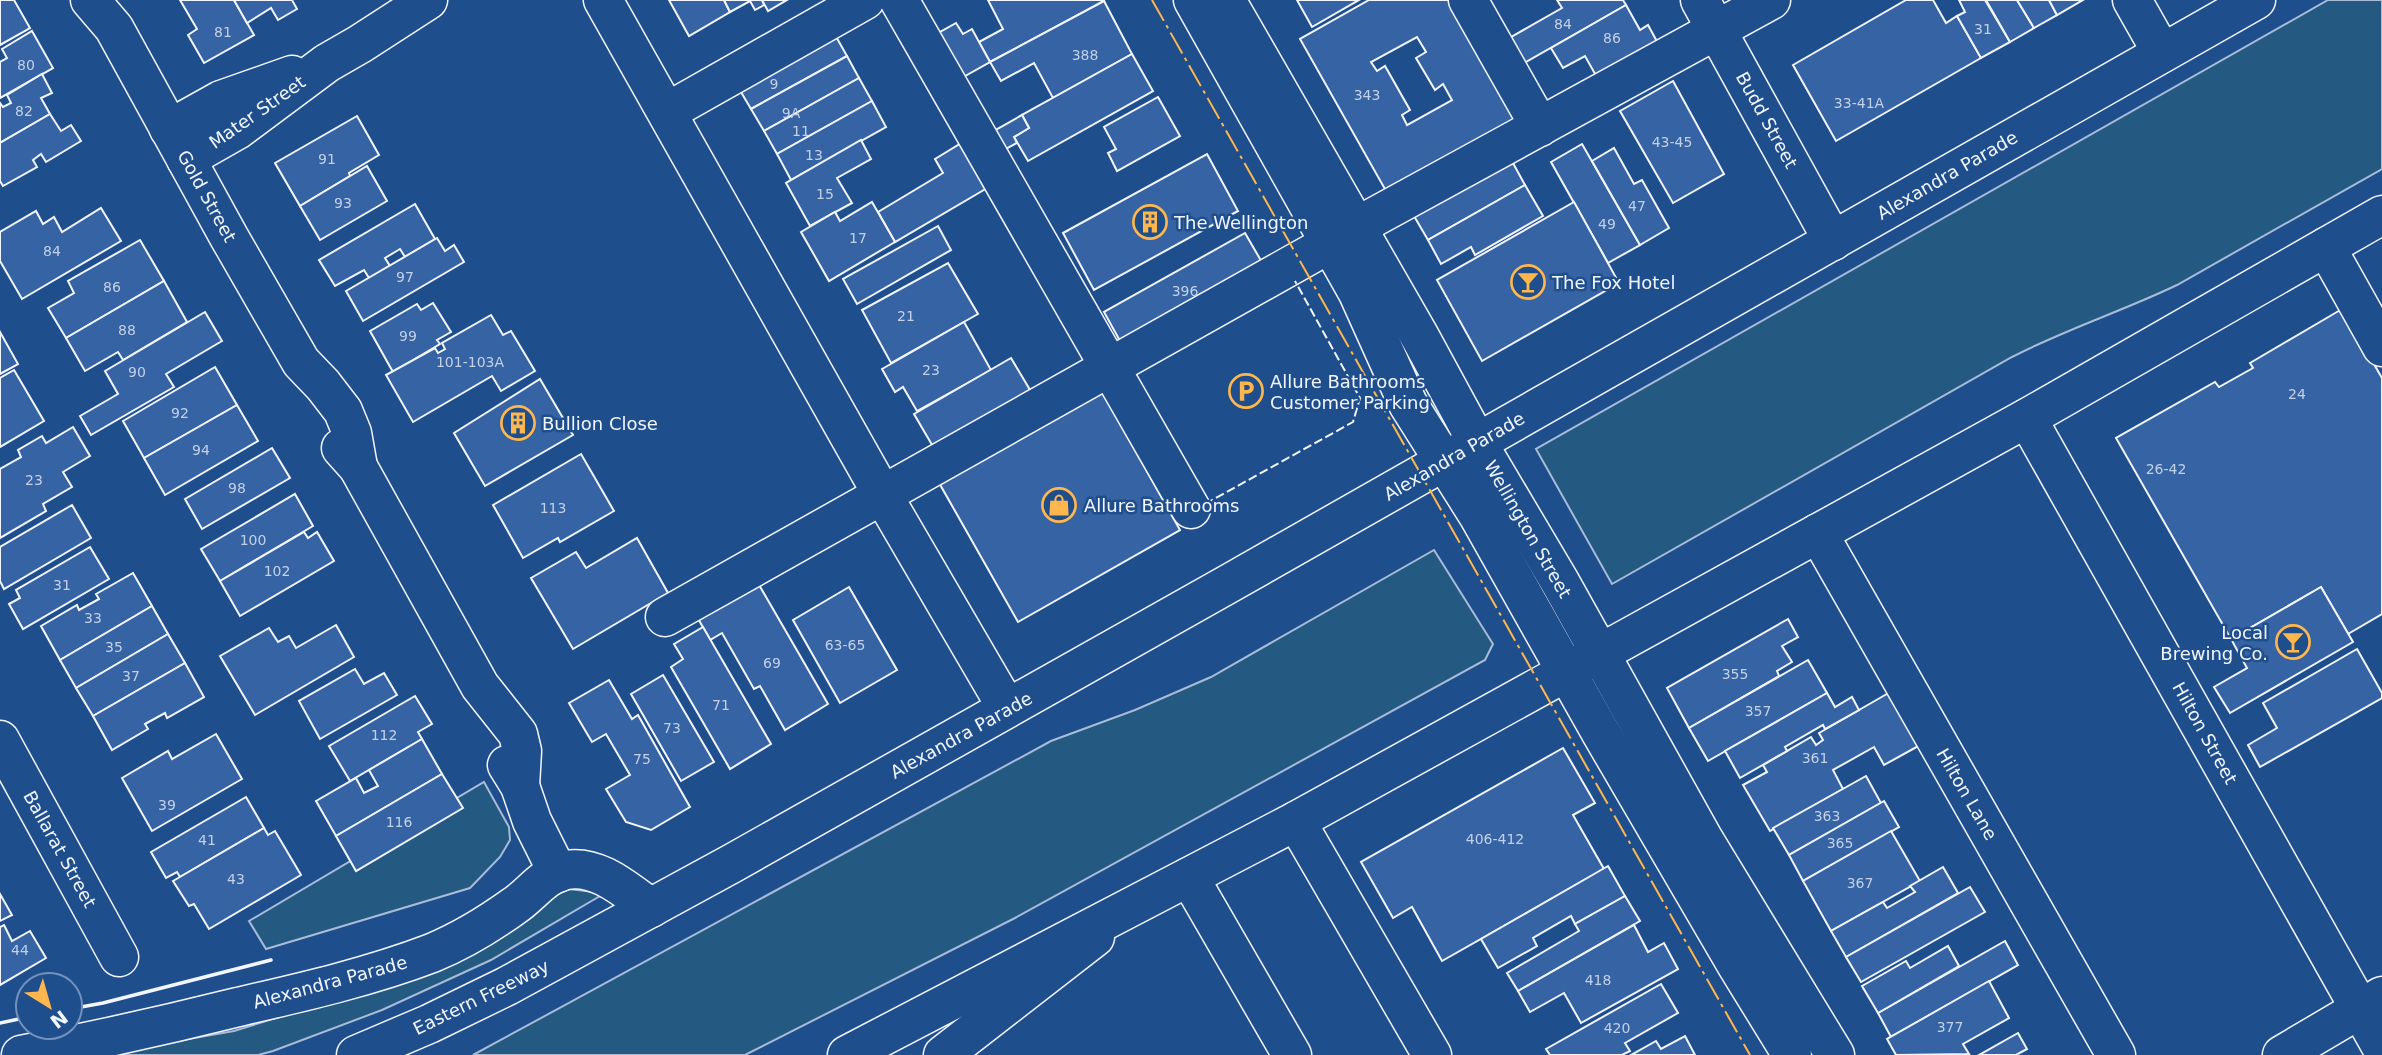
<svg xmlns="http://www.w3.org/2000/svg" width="2382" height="1055" viewBox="0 0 2382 1055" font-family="'DejaVu Sans',sans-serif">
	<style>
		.green { fill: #245a82; stroke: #a8bbd7; stroke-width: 2 }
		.building { fill: #3563a3; stroke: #f2f6ff; stroke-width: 2; fill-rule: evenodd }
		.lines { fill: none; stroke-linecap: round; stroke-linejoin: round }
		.minor-casing { stroke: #f2f6ff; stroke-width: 41 }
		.major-casing { stroke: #f2f6ff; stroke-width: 41 }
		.highway-casing { stroke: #f2f6ff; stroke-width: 41 }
		.minor { stroke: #1f4e8c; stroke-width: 38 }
		.major { stroke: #1f4e8c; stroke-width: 38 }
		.highway { stroke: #1f4e8c; stroke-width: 38 }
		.fence { stroke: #f2f6ff; stroke-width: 2; stroke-dasharray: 9 3.5; stroke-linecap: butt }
		.wall { stroke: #f2f6ff; stroke-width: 3.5 }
		.power { stroke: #ffb74d; stroke-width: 2; stroke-dasharray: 24 5 3.5 5; stroke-linecap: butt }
		.labels { text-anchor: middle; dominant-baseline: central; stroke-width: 5; stroke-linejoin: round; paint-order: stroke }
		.number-label { font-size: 14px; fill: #c3d1e8 }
		.street-label { font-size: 18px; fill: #f2f6ff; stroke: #1f4e8c }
		.poi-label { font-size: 18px; fill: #f2f6ff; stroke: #1f4e8c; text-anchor: start }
	</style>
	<rect width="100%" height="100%" fill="#1f4e8c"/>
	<!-- green -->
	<g class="green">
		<path d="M2328 0H2382V169L2177 285C2123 311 2066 329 2012 357L1612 584 1536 449Z"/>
		<polygon points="1434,550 1493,644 1485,660 1015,918 745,1055 473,1055 1051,741 1135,710 1211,677"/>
		<polygon points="484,782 509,827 510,840 500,857 470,888 266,949 249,921"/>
		<polygon points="569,889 594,892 600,896 491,960 382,1010 273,1051 258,1055 97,1055 234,1031 305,1009"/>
	</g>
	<!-- building -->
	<g class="building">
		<polygon points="0,0 14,0 30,28 0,45"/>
		<polygon points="180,0 234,0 254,35 204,63 188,35 197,29"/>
		<polygon points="234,0 292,0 297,9 278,20 271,8 247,23"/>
		<polygon points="669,0 724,0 730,12 689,36"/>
		<polygon points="724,0 762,0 764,5 755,10 750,1 730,12"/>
		<polygon points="762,0 787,0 768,11"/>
		<polygon points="988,0 1103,0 1104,1 990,62 979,42 1003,29"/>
		<polygon points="1297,0 1359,0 1312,27"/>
		<path d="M1369 0H1458L1526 120 1390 198 1300 39ZM1417 37 1426 52 1416 58 1435 90 1443 84 1452 100 1407 125 1402 115 1410 110 1385 66 1377 71 1371 62Z"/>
		<polygon points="1557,0 1623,0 1626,5 1519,66 1504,41 1562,8"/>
		<polygon points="1906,0 1933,0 1946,23 1957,16 1981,58 1836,141 1793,65"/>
		<polygon points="1959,0 1985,0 2010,42 1981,58 1957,16 1965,12"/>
		<polygon points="1986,0 2017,0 2034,28 2010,42"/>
		<polygon points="2017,0 2049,0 2057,15 2034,28"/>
		<polygon points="2049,0 2083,0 2057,15"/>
		<polygon points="1104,1 1132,54 1053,98 1034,63 1001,81 990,62"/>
		<polygon points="1626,5 1640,30 1648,25 1660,47 1599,81 1585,56 1563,68 1551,48"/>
		<polygon points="956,23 963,34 972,29 990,62 958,80 933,36"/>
		<polygon points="32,31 53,68 0,98 0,62 7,58 2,49"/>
		<polygon points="834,33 847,56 751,109 738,87"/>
		<polygon points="1132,54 1153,91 1028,161 1014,137 1029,128 1022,115"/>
		<polygon points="847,56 859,78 764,131 751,109"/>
		<polygon points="42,74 52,93 41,98 50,114 0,143 0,103 3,107 11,103 7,95"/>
		<polygon points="859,78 872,101 777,154 764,131"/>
		<polygon points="1673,81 1724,174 1673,203 1620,111"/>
		<polygon points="1158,97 1180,136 1117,171 1108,153 1116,149 1104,127"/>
		<polygon points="872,101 886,127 791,180 777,154"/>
		<polygon points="50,114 61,131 71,125 81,141 46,162 41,154 33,160 37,167 3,186 0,181 0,143"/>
		<polygon points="1022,115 1029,128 1014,137 1017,143 1004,150 994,131"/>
		<polygon points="357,116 379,155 349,173 350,176 300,206 275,163"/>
		<polygon points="968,139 994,184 895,242 878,212 943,173 935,159"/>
		<polygon points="861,140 871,159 837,178 852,203 810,226 786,183"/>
		<polygon points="1582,144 1640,245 1608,263 1551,162"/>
		<polygon points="1614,148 1634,184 1642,180 1669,228 1640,245 1592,161"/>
		<polygon points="1207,154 1238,211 1094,290 1063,233"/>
		<polygon points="1508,154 1525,185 1428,240 1414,216"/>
		<polygon points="367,166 387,201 320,240 300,206"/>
		<polygon points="1525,185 1543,216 1475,255 1471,247 1441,264 1428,240"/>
		<polygon points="872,202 895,242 829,281 801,232 835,212 840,221"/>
		<polygon points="1574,202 1619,283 1482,361 1437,280"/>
		<polygon points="415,204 435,239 405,257 400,249 385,258 390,266 369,278 364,270 335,286 319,260"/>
		<polygon points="101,208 121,241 22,299 0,261 0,232 36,211 43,224 54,217 62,232"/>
		<polygon points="938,226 951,250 857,304 843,279"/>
		<polygon points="1245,233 1267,271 1125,350 1104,312"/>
		<polygon points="437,238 445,251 454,245 464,262 363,321 346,291"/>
		<polygon points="140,240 164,281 66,338 48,308 74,293 68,281"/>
		<polygon points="948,263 978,314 891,363 862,310"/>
		<polygon points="164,281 187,322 123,360 118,352 85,371 66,338"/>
		<polygon points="433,303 451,332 437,340 440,344 393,372 370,331 417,304 421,310"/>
		<polygon points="2342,309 2382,378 2382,614 2348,634 2321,587 2231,639 2116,438 2215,382 2219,387 2253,368 2250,363"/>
		<polygon points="205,312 222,341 166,374 174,387 91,435 80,416 118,394 105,371"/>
		<polygon points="491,315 503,335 511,331 535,371 501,391 492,376 413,422 386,375 435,348 438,353 445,349 442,343"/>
		<polygon points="964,322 991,370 917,411 903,387 895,392 882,369"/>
		<polygon points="0,332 18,364 0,374"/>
		<polygon points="1011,358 1033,395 935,450 914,414"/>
		<polygon points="215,367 237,405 144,458 123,421"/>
		<polygon points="14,370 44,421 0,447 0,378"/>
		<polygon points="540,379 573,435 485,486 454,433"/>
		<polygon points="1100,388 1180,530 1018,622 938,481"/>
		<polygon points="237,405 258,441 165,495 144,458"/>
		<polygon points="73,427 90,456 63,472 72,487 43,504 46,511 0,538 0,469 21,457 18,450 42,436 46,443"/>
		<polygon points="272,448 290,478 202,529 185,499"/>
		<polygon points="581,454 614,511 560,542 558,538 523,558 493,505"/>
		<polygon points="295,494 313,526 220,581 201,549"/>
		<polygon points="72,505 91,538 4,589 0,581 0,547"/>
		<polygon points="304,532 308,538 317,532 334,561 240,616 220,581"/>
		<polygon points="637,538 668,593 573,649 531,578 576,552 586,568"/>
		<polygon points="90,547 109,579 23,629 9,604 20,598 16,590"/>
		<polygon points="133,573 152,606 60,660 41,626 77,605 79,610 99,599 96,594"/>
		<polygon points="755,578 828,704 785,730 760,686 754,689 722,633 710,640 695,613"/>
		<polygon points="849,587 897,670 840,703 793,620"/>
		<polygon points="2321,587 2353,642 2230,713 2214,687 2247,668 2231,639"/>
		<polygon points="152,606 168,634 76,688 60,660"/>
		<polygon points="1788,619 1798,637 1782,646 1792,662 1777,671 1779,676 1689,728 1667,688"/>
		<polygon points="336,625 354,657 255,715 220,656 269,628 278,642 289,636 296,648"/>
		<polygon points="703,627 771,744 730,769 671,667 683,659 674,644"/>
		<polygon points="168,634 185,663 93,716 76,688"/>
		<polygon points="2357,649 2382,693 2382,698 2260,767 2248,745 2277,728 2263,703"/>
		<polygon points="1808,660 1827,693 1708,761 1689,728"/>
		<polygon points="185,663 204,697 167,718 165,713 145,724 148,729 112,750 93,716"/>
		<polygon points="355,669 364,684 384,673 397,695 320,739 299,701"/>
		<polygon points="663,675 714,762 681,781 631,694"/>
		<polygon points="609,680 632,719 638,715 690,807 651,830 626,822 606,789 630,775 606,734 592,742 569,703"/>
		<polygon points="1892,691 1922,744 1884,765 1874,747 1833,770 1843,789 1770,831 1743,785 1767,772 1763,765 1811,737 1816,745 1823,740 1819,733"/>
		<polygon points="1827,693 1835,707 1852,697 1859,710 1825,729 1823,725 1785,747 1787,751 1740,778 1725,751"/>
		<polygon points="415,696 432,724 418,732 422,739 350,781 329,746"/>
		<polygon points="216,734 242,779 152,831 122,778 168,751 172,759"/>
		<polygon points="422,739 442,774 336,836 316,801 356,778 364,793 378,786 369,770"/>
		<polygon points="1563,748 1595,803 1573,815 1604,869 1442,961 1412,907 1393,918 1361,862"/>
		<polygon points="442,774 463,808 356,871 336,836"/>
		<polygon points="1866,776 1881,803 1789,855 1773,828"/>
		<polygon points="246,797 264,828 180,877 177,872 166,878 151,852"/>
		<polygon points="1884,801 1899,827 1803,881 1789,855"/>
		<polygon points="264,828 268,835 275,831 301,875 209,929 194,904 189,906 173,881"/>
		<polygon points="1891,831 1920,881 1831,931 1803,881"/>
		<polygon points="1608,866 1625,896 1575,924 1571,916 1533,938 1537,946 1498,968 1481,939"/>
		<polygon points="1943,867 1958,893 1846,957 1831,931 1883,902 1887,908 1915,892 1910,886"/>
		<polygon points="1970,887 1985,912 1861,982 1846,957"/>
		<polygon points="0,894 12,915 0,921"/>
		<polygon points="1625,896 1640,921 1518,991 1507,973 1579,931 1575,924"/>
		<polygon points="4,925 12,941 30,931 46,958 0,985 0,927"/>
		<polygon points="1634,925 1648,952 1664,943 1678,969 1581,1023 1564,993 1530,1012 1518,991"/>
		<polygon points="2005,941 2018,965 1891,1037 1878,1013"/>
		<polygon points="1948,946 1959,966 1878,1013 1862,986 1906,961 1910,968"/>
		<polygon points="1989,981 2009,1018 1963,1044 1969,1054 1896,1055 1887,1039"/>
		<polygon points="1661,984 1678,1013 1625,1043 1630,1051 1622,1055 1550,1055 1546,1049"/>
		<polygon points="2018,1033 2027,1049 2016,1055 1979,1055"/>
		<polygon points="1685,1036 1695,1055 1631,1055 1656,1041 1661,1049"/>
	</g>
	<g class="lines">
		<!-- minor casing -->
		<g class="minor-casing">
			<g id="minor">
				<polyline points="90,0 114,28 229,237 301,362 323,385 343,411 352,433 358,467"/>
				<polyline points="603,0 882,494 1007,708"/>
				<polyline points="899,0 1191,509"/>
				<polyline points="1193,0 1358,293 1408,404 1478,515 1601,733 1736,964 1792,1055"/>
				<polyline points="1226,0 1420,337 1477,442 1560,582 1704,840 1835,1055"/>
				<polyline points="1468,0 1540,127"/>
				<polyline points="1700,0 1833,241"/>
				<polyline points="2132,0 2162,53"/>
				<polyline points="667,112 865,0"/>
				<polyline points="169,129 221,100 292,75"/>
				<polyline points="186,159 237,130 327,63 360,44 428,0"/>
				<polyline points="2326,247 2382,347"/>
				<polyline points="2027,418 2382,1048"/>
				<polyline points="341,448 358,467 480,686 518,734 522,751 520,786"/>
				<polyline points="1818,533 2116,1055"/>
				<polyline points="665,617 1329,244 1356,227 1771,0"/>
				<polyline points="0,740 119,957"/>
				<polyline points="507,765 520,786 532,821 558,873"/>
				<polyline points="1296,821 1432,1055"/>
				<polyline points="1189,877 1292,1055"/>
				<polyline points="2282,1055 2382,996"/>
			</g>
		</g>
		<!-- major casing -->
		<g class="major-casing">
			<g id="major">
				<path d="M21 1055C94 1041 166 1025 238 1007 303 992 369 977 432 953 461 941 489 924 514 906 531 895 544 874 566 870 598 864 627 891 651 908"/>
				<polyline points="943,1055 1095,937"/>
			</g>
		</g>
		<!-- highway casing -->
		<g class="highway-casing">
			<g id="highway">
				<polyline points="356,1055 429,1024 507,986 731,864 1230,583 2256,0"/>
				<polyline points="847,1055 1296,821 2027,418 2382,215"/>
			</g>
		</g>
		<!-- minor -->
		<use href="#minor" class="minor"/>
		<!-- major -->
		<use href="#major" class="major"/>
		<!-- highway -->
		<use href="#highway" class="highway"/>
		<!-- fence -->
		<polyline class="fence" points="1205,504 1353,422 1360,398 1295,281"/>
		<!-- wall -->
		<g class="wall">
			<polyline points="70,1009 103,1003 271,960"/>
			<polyline points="0,1023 28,1017"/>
		</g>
		<!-- power -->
		<polyline class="power" points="1152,0 1750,1055"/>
	</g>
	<!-- icons -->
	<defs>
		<g id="building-ring" transform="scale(1.75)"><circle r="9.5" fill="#1f4e8c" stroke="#ffb74d" stroke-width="1.5"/><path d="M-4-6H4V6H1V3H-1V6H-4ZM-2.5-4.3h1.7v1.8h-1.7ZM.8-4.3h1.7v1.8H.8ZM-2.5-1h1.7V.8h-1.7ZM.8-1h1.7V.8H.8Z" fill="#ffb74d"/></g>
		<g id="bar-ring" transform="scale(1.75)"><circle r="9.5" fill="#1f4e8c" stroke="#ffb74d" stroke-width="1.5"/><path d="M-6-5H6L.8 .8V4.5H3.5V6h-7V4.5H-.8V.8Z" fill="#ffb74d"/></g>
		<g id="parking-ring" transform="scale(1.75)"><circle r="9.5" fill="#1f4e8c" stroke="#ffb74d" stroke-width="1.5"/><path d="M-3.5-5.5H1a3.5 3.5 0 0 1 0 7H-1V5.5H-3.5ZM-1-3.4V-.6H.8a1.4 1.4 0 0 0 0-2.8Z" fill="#ffb74d"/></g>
		<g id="shop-ring" transform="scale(1.75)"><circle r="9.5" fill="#1f4e8c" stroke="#ffb74d" stroke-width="1.5"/><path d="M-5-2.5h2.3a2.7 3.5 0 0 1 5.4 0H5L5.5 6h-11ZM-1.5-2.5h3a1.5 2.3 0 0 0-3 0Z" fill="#ffb74d"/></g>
	</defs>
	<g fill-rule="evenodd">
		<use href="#building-ring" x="1150" y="222"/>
		<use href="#bar-ring" x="1528" y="282"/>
		<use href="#parking-ring" x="1246" y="391"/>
		<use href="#building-ring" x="518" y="423"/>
		<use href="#shop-ring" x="1059" y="505"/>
		<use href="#bar-ring" x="2293" y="642"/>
	</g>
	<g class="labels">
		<!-- number labels -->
		<g class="number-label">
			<text x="1563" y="24">84</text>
			<text x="1983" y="29">31</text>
			<text x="223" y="32">81</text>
			<text x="1612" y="38">86</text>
			<text x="1085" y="55">388</text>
			<text x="26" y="65">80</text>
			<text x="774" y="84">9</text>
			<text x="1367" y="95">343</text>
			<text x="1859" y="103">33-41A</text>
			<text x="24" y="111">82</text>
			<text x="791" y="113">9A</text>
			<text x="801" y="131">11</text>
			<text x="1672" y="142">43-45</text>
			<text x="814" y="155">13</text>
			<text x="327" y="159">91</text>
			<text x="825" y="194">15</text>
			<text x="343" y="203">93</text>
			<text x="1637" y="206">47</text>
			<text x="1607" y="224">49</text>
			<text x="858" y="238">17</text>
			<text x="52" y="251">84</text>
			<text x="405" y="277">97</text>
			<text x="112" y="287">86</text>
			<text x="1185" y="291">396</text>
			<text x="906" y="316">21</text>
			<text x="127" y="330">88</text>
			<text x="408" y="336">99</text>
			<text x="470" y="362">101-103A</text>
			<text x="931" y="370">23</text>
			<text x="137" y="372">90</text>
			<text x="2297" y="394">24</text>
			<text x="180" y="413">92</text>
			<text x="201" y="450">94</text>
			<text x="2166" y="469">26-42</text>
			<text x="34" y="480">23</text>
			<text x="237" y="488">98</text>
			<text x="553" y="508">113</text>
			<text x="253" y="540">100</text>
			<text x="277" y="571">102</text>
			<text x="62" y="585">31</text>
			<text x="93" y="618">33</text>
			<text x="845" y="645">63-65</text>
			<text x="114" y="647">35</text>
			<text x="772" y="663">69</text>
			<text x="1735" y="674">355</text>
			<text x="131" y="676">37</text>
			<text x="721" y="705">71</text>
			<text x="1758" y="711">357</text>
			<text x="672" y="728">73</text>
			<text x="384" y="735">112</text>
			<text x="1815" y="758">361</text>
			<text x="642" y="759">75</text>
			<text x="167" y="805">39</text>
			<text x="1827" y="816">363</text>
			<text x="399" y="822">116</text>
			<text x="1495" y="839">406-412</text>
			<text x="207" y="840">41</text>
			<text x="1840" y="843">365</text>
			<text x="236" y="879">43</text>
			<text x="1860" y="883">367</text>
			<text x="20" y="950">44</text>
			<text x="1598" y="980">418</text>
			<text x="1950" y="1027">377</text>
			<text x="1617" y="1028">420</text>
		</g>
		<!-- street labels -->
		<g class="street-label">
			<text transform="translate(257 112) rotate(-35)">Mater Street</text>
			<text transform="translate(1767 120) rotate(61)">Budd Street</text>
			<text transform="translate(1947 175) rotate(-30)">Alexandra Parade</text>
			<text transform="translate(207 196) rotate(61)">Gold Street</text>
			<text transform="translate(1454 456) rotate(-30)">Alexandra Parade</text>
			<text transform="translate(1528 529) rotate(60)">Wellington Street</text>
			<text transform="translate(2205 733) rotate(61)">Hilton Street</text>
			<text transform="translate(961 735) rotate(-29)">Alexandra Parade</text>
			<text transform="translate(1967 794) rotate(60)">Hilton Lane</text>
			<text transform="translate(60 849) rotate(61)">Ballarat Street</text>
			<text transform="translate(330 982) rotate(-15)">Alexandra Parade</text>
			<text transform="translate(481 997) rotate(-26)">Eastern Freeway</text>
		</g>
		<!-- poi labels -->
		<g class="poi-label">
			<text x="1174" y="222">The Wellington</text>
			<text x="1552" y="282">The Fox Hotel</text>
			<text x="1270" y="381">Allure Bathrooms<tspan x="1270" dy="21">Customer Parking</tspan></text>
			<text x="542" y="423">Bullion Close</text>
			<text x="1084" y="505">Allure Bathrooms</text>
			<text x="2268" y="632" text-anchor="end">Local<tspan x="2268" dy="21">Brewing Co.</tspan></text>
		</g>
	</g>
	<!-- north arrow -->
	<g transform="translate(49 1006) rotate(143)"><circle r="33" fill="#1f4e8c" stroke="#7391ba" stroke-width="2"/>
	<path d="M0-5L12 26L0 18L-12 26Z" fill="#ffb74d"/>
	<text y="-10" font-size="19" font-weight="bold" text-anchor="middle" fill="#f2f6ff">N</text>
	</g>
</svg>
